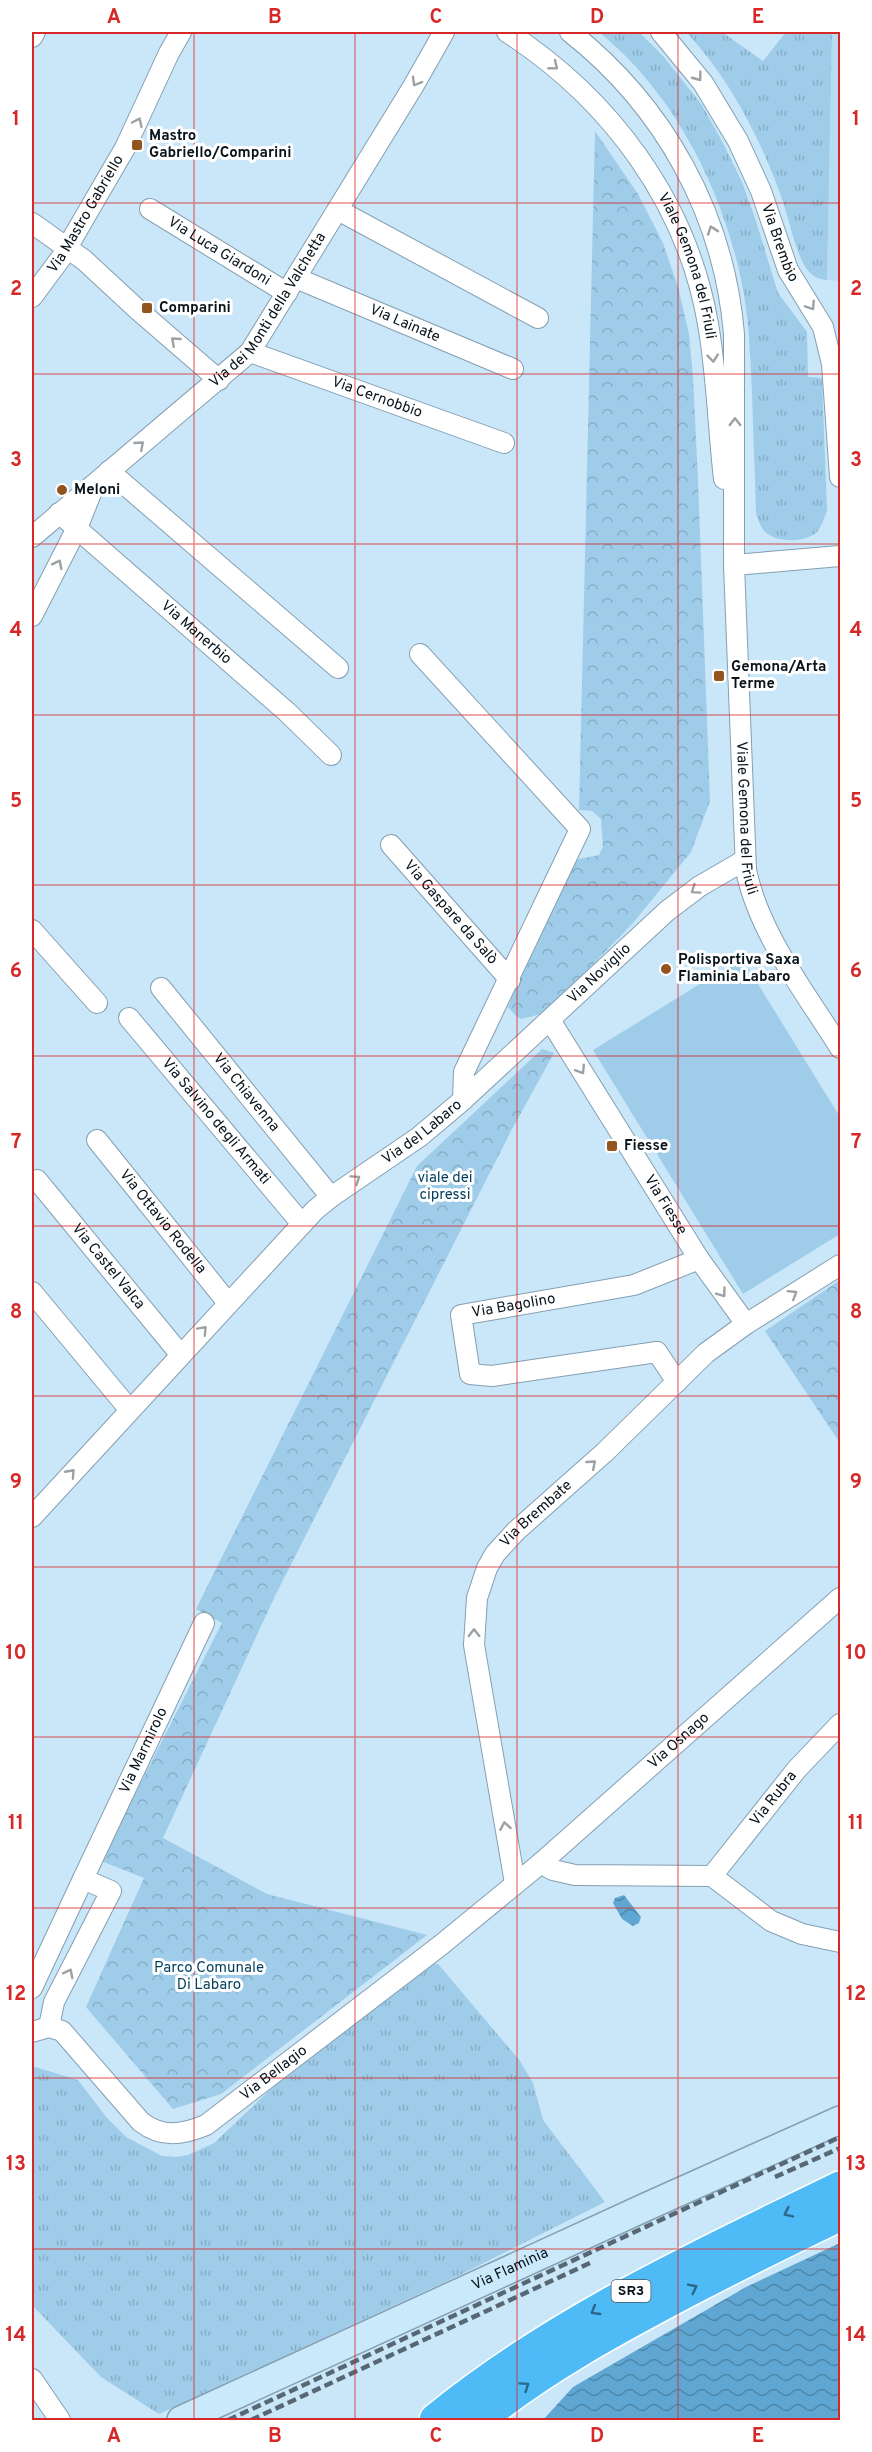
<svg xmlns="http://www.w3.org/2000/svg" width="872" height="2452" viewBox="0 0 872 2452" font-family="Overpass,sans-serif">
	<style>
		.built { fill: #b8dcf4 }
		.grass { fill: url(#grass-tufts) }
		.park { fill: url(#park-crowns) }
		.pitch { fill: #9ecce9 }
		.water { fill: url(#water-waves) }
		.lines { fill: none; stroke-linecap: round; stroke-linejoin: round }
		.street-casing { stroke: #849fb1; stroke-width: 22 }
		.secondary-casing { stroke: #849fb1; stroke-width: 30 }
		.highway-casing { stroke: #fff; stroke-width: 36 }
		.street { stroke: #fff; stroke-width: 20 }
		.secondary { stroke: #caeafc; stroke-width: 27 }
		.highway { stroke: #4ebaf6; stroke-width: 33 }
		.rail { stroke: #576874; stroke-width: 4.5; stroke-dasharray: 9 4.5; stroke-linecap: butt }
		.oneway { stroke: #9da1a3 }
		.oneway2 { stroke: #2c6688 }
		.grid { fill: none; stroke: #d62828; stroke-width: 1.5; stroke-opacity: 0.55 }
		.poi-dot { fill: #93541d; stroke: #fff; stroke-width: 2 }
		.labels { text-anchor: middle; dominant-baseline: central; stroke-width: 6; stroke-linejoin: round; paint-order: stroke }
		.shield { fill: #fff; stroke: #535a5f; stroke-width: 1.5 }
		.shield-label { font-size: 14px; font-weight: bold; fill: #09131a }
		.poi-label { font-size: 15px; font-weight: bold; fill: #09131a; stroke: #fff; text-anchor: start }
		.street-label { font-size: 15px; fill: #09131a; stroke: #fff }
		.park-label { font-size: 15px; fill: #003e5c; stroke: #fff }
		.neatline { fill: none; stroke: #d62828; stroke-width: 2 }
		.grid-label { font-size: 20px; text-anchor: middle; font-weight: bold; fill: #d62828 }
	</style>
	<defs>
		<pattern id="grass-tufts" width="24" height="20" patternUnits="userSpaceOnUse" patternTransform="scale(1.5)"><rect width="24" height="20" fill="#9ecce9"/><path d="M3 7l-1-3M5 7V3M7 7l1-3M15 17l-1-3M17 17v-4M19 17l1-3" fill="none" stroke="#87aec7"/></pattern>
		<pattern id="park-crowns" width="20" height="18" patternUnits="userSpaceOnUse" patternTransform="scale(1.5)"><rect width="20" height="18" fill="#9ecce9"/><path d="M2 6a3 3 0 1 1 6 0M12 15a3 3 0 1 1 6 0" fill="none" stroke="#87aec7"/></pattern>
		<pattern id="water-waves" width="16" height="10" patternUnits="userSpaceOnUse" patternTransform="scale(1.5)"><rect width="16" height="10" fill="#5fa7d2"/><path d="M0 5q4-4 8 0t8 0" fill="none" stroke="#4d87aa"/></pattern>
	</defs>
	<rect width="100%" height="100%" fill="#cae7fa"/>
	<!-- built -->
	<polygon class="built" points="832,32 840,32 840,281 827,280"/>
	<!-- grass -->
	<g class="grass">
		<path d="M599 32H639L663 56 702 105 724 145 742 182 756 221 778 293 807 332 808 377 822 378 827 511C824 518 822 526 817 532 806 542 780 543 768 534 761 530 759 521 756 514 755 473 753 433 752 392 750 354 749 316 741 279 721 186 673 92 599 32Z"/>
		<path d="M686 32H722L763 61 786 32H832L827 280C815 279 809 274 803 263 793 242 788 215 780 193 759 136 728 76 686 32Z"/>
		<polygon points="433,1962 439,1965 520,2061 533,2083 543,2120 605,2202 460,2275 159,2414 101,2377 32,2305 32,2066 78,2080 107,2118 126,2137 141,2145 162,2156 176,2157 188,2155 214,2143 271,2089"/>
	</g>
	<!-- park -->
	<g class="park">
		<polygon points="595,131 638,194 663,243 678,287 689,334 693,377 698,480 710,801 691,852 633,923 570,988 541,1014 521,1019 516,1016 508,1007 519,979 574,860 599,855 603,847 601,819 592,811 579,810"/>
		<polygon points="542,1049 554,1053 511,1131 274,1598 163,1838 267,1894 427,1935 221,2094 173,2109 86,2007 144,1878 101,1861 222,1623 196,1609 417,1166"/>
		<polygon points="840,1280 840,1443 765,1331"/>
	</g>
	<!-- pitch -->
	<polygon class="pitch" points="742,958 840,1117 840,1234 743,1294 593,1050"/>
	<!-- water -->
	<g class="water">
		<polygon points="624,1895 641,1917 639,1923 633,1926 622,1919 613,1903 615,1898"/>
		<polygon points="840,2243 840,2420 543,2420 573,2387 746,2287"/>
	</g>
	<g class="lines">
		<!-- street casing -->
		<g class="street-casing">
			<g id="street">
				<path id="s1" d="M507 32C609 98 687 201 708 324 717 375 718 427 724 479"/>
				<path id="s2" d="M570 32C664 106 724 214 734 334V565L746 870C759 934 806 993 840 1048"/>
				<path id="s3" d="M661 32 703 83 738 141 761 191 788 270 823 327 832 364 840 477"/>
				<polyline points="32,37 35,32"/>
				<path id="s4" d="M150 209 287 293"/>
				<polyline points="338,210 538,318"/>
				<polyline points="32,223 84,260 138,310 219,380"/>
				<path id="s5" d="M296 278 513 369"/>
				<path id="s6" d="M32 297 61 258 125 148 169 53 181 32"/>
				<path id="s7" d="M250 352 504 443"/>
				<polyline points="109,471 338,668"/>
				<path id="s8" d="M59 513 287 712 331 755"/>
				<path id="s9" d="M32 537 250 352 414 85 444 32"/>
				<polyline points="734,565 840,556"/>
				<polyline points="32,616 77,528 94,486"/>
				<polyline points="420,654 580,829 464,1072 463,1100"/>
				<path id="s10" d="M391 845 510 980"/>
				<polyline points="32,930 97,1003"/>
				<path id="s11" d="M161 988 331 1197"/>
				<path id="s12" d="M129 1018 302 1224"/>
				<path id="s13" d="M550 1020 699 1259 746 1324"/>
				<path id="s14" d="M97 1140 228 1303"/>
				<path id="s15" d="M37 1180 180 1354"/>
				<polyline points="32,1292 129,1409"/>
				<path id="s16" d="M677 1382 657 1352 492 1376 470 1374 461 1315 634 1285 699 1259"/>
				<path id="s17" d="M32 1517 315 1210 331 1197 419 1137 463 1100 667 911 700 886 745 860"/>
				<polyline points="541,1863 553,1870 575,1875 712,1876 771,1921 802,1934 840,1942"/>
				<path id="s18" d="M712 1876 797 1769 840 1724"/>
				<path id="s19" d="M83 1879 204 1623"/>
				<path id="s20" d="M515 1883 474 1645 477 1598 487 1568 495 1554 516 1531 605 1452 706 1353 746 1324 840 1265"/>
				<polyline points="32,1988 83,1879 111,1891 54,2002 49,2027"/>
				<path id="s21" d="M32 2032 49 2027 62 2031 141 2122C162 2138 182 2135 206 2125L441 1945 541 1863 840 1598"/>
				<polyline points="32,2379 60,2420"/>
			</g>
		</g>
		<!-- secondary casing -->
		<g class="secondary-casing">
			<g id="secondary">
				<path id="s22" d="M181 2420 648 2206 840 2120"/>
			</g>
		</g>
		<!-- highway casing -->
		<g class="highway-casing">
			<g id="highway">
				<path d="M436 2420C559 2320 699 2257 840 2188"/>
				<path d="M478 2420C543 2367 616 2328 690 2289 740 2263 790 2238 840 2214"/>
			</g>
		</g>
		<!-- street -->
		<use href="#street" class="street"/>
		<!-- secondary -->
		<use href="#secondary" class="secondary"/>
		<!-- highway -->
		<use href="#highway" class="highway"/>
		<!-- rail -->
		<g class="rail">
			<polyline points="775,2177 840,2148"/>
			<polyline points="228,2420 840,2137"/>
			<polyline points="251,2420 590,2263"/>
		</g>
	</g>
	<!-- one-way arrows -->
	<defs><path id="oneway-chevron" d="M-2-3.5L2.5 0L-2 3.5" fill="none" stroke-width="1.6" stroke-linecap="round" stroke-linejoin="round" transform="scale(1.5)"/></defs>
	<g class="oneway">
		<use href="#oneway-chevron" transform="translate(554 66) rotate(39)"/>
		<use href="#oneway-chevron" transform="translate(698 77) rotate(53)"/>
		<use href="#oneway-chevron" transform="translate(416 82) rotate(120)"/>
		<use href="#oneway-chevron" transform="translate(138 122) rotate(-65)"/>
		<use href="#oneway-chevron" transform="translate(712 230) rotate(-109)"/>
		<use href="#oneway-chevron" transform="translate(811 306) rotate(57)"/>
		<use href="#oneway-chevron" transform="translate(175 341) rotate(-139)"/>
		<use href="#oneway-chevron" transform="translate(713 358) rotate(84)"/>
		<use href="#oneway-chevron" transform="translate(735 422) rotate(-90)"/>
		<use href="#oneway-chevron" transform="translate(140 445) rotate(-41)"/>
		<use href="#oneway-chevron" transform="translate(58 564) rotate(-63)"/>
		<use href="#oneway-chevron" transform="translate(695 890) rotate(145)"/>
		<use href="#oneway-chevron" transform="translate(581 1070) rotate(58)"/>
		<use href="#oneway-chevron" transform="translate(356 1179) rotate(-34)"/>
		<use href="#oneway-chevron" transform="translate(722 1293) rotate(54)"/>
		<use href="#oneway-chevron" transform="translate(793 1294) rotate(-32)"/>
		<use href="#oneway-chevron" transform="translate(203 1330) rotate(-47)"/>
		<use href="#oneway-chevron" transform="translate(592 1464) rotate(-41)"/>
		<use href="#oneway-chevron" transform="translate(71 1473) rotate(-48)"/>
		<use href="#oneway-chevron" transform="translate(474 1633) rotate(-91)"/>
		<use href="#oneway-chevron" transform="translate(505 1826) rotate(-100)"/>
		<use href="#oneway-chevron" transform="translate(69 1973) rotate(-63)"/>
	</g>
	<g class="oneway2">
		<use href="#oneway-chevron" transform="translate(788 2213) rotate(154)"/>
		<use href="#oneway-chevron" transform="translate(693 2288) rotate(-27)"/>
		<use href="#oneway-chevron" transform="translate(595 2311) rotate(149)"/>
		<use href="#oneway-chevron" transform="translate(525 2386) rotate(-35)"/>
	</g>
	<!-- grid -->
	<path class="grid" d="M194 32V2420M355 32V2420M517 32V2420M678 32V2420M32 203H840M32 374H840M32 544H840M32 715H840M32 885H840M32 1056H840M32 1226H840M32 1396H840M32 1567H840M32 1737H840M32 1908H840M32 2078H840M32 2249H840"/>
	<!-- markers -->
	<g class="poi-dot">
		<rect x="131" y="139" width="12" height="12" rx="3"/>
		<rect x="141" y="302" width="12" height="12" rx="3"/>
		<circle cx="62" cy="490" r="6"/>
		<rect x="713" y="670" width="12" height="12" rx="3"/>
		<circle cx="666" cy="969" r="6"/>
		<rect x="606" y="1140" width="12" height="12" rx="3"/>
	</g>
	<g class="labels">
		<!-- shield labels -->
		<rect class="shield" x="611.5" y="2280" width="39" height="22" rx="4.5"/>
		<g class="shield-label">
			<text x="631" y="2291">SR3</text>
		</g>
		<!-- poi labels -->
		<g class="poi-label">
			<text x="149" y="136">Mastro<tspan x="149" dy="17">Gabriello/Comparini</tspan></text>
			<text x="159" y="308">Comparini</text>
			<text x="74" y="490">Meloni</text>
			<text x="731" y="667">Gemona/Arta<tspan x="731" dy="17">Terme</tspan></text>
			<text x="678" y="960">Polisportiva Saxa<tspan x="678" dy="17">Flaminia Labaro</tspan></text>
			<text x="624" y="1146">Fiesse</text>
		</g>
		<!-- street labels -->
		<g class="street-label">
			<text stroke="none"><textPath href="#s6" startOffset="99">Via Mastro Gabriello</textPath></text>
			<text stroke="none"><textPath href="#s3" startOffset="244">Via Brembio</textPath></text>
			<text stroke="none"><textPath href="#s4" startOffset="81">Via Luca Giardoni</textPath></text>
			<text stroke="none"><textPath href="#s1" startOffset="303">Viale Gemona del Friuli</textPath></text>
			<text stroke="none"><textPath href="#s9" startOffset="330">Via dei Monti della Valchetta</textPath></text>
			<text stroke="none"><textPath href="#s5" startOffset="118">Via Lainate</textPath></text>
			<text stroke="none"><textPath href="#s7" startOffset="135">Via Cernobbio</textPath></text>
			<text stroke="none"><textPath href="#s8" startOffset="182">Via Manerbio</textPath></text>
			<text stroke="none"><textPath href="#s2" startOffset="838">Viale Gemona del Friuli</textPath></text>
			<text stroke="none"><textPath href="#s10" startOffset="90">Via Gaspare da Salò</textPath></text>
			<text stroke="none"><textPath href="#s17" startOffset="788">Via Noviglio</textPath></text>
			<text stroke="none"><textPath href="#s11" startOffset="135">Via Chiavenna</textPath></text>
			<text stroke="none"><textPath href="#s12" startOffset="135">Via Salvino degli Armati</textPath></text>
			<text stroke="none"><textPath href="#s17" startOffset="550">Via del Labaro</textPath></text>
			<text stroke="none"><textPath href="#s13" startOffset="218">Via Fiesse</textPath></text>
			<text stroke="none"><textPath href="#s14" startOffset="105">Via Ottavio Rodella</textPath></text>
			<text stroke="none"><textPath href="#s15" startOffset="112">Via Castel Valca</textPath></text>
			<text stroke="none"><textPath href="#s16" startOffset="338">Via Bagolino</textPath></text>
			<text stroke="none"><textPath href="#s20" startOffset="394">Via Brembate</textPath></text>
			<text stroke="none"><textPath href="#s21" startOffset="830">Via Osnago</textPath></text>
			<text stroke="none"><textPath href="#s19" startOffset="142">Via Marmirolo</textPath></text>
			<text stroke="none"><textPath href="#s18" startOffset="99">Via Rubra</textPath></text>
			<text stroke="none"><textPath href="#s21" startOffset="306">Via Bellagio</textPath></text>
			<text stroke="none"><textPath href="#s22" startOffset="362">Via Flaminia</textPath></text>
		</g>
		<!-- park labels -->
		<g class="park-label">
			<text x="445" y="1178">viale dei<tspan x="445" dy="17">cipressi</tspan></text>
			<text x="209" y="1968">Parco Comunale<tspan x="209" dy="17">Di Labaro</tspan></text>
		</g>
	</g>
	<!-- border -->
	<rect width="872" height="2452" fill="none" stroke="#ffffff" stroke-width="66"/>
	<rect x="33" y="33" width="806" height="2386" class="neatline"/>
	<g class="grid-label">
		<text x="114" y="23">A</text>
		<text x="275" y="23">B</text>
		<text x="436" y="23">C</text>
		<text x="597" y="23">D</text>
		<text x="758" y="23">E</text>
		<text x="16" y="125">1</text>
		<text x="856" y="125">1</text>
		<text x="16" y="295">2</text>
		<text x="856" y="295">2</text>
		<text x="16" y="466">3</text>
		<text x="856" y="466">3</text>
		<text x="16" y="636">4</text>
		<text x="856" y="636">4</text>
		<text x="16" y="807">5</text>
		<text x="856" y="807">5</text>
		<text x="16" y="977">6</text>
		<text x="856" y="977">6</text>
		<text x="16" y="1148">7</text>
		<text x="856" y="1148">7</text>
		<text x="16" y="1318">8</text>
		<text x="856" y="1318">8</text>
		<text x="16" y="1488">9</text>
		<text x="856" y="1488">9</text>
		<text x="16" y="1659">10</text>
		<text x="856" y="1659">10</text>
		<text x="16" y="1829">11</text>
		<text x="856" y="1829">11</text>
		<text x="16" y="2000">12</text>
		<text x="856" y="2000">12</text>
		<text x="16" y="2170">13</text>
		<text x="856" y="2170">13</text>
		<text x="16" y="2341">14</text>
		<text x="856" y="2341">14</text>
		<text x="114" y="2442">A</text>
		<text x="275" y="2442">B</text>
		<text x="436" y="2442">C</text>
		<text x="597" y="2442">D</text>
		<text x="758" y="2442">E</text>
	</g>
</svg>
